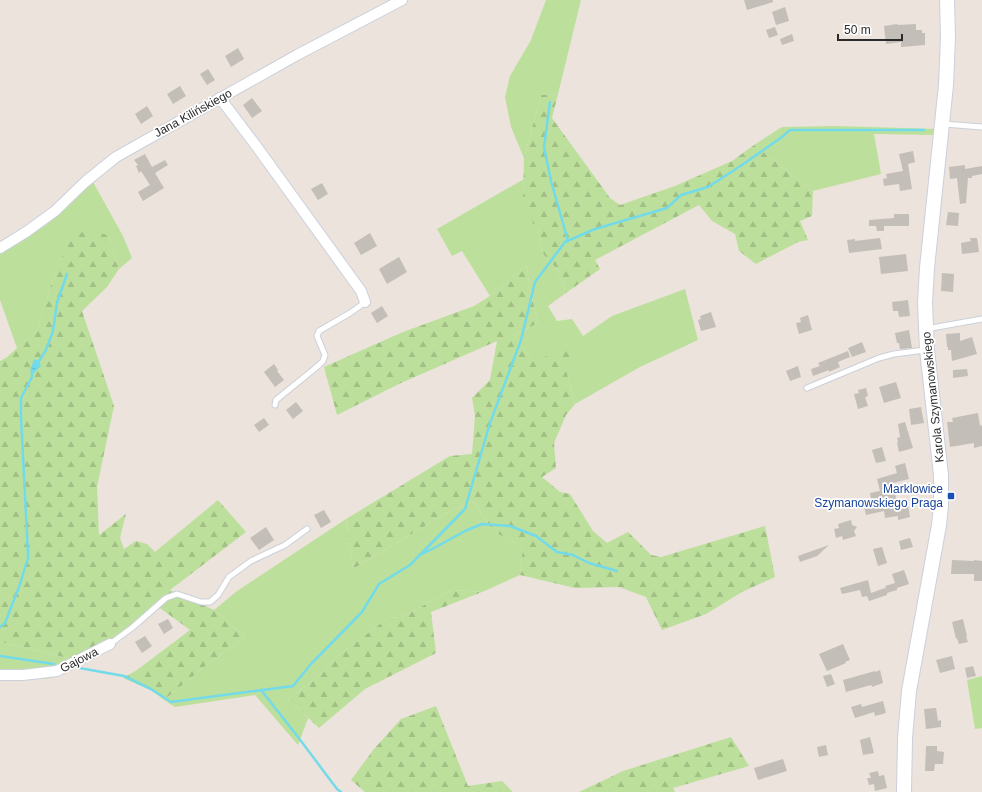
<svg xmlns="http://www.w3.org/2000/svg" width="982" height="792" viewBox="0 0 982 792" font-family="Arial,sans-serif">
	<style>
		.grass { fill: #bce09b }
		.forest { fill: url(#forest-firs) }
		.water { fill: url(#water-ripples) }
		.lines { fill: none; stroke-linecap: round; stroke-linejoin: round }
		.stream { stroke: #73daea; stroke-width: 2.5 }
		.building { fill: #c4beb8 }
		.lane-casing { stroke: #cbd0db; stroke-width: 7 }
		.street-casing { stroke: #cbd0db; stroke-width: 12 }
		.secondary-casing { stroke: #cbd0db; stroke-width: 16 }
		.lane { stroke: #fff; stroke-width: 5 }
		.street { stroke: #fff; stroke-width: 10 }
		.secondary { stroke: #fff; stroke-width: 14 }
		.transit-dot { fill: #1a4fb4; stroke: #fff; stroke-width: 1.5 }
		.labels { text-anchor: middle; dominant-baseline: central; stroke-width: 3.5; stroke-linejoin: round; paint-order: stroke }
		.street-label { font-size: 12px; fill: #2a2a2a; stroke: #fff }
		.transit-label { font-size: 12px; fill: #164399; stroke: #fff; text-anchor: end }
	</style>
	<defs>
		<pattern id="forest-firs" width="22" height="20" patternUnits="userSpaceOnUse"><rect width="22" height="20" fill="#bce09b"/><path d="M5 1l3.5 6h-7zM16 11l3.5 6h-7z" fill="#a2c086"/></pattern>
		<pattern id="water-ripples" width="26" height="14" patternUnits="userSpaceOnUse"><rect width="26" height="14" fill="#73daea"/><path d="M2 4q2-2 4 0t4 0M15 11q2-2 4 0t4 0" fill="none" stroke="#64bbc9"/></pattern>
	</defs>
	<rect width="100%" height="100%" fill="#ebe3dc"/>
	<!-- grass -->
	<g class="grass">
		<polygon points="546,0 581,0 558,94 541,95 524,158 511,127 505,97 510,76 531,40"/>
		<polygon points="836,126 937,129 937,135 874,134 881,174 813,191 754,145 782,127"/>
		<polygon points="524,179 523,195 538,227 540,244 544,255 558,270 566,293 548,306 557,321 572,319 583,336 612,316 685,289 698,340 640,367 575,404 566,370 532,361 514,335 538,323 529,285 527,265 490,296 462,251 452,256 437,229"/>
		<polygon points="93,182 123,236 132,258 119,269 109,236 55,272 37,330 17,348 0,300 0,252 46,225"/>
		<polygon points="473,501 494,532 523,547 520,575 482,592 452,590 402,617 388,618 336,657 324,672 288,699 308,718 298,745 255,695 175,707 164,700 209,663 245,637 214,610 237,591 346,519 353,569 450,511"/>
		<polygon points="0,642 72,659 82,664 56,677 43,679 43,671 0,674"/>
		<polygon points="982,676 982,728 975,729 967,680"/>
	</g>
	<!-- forest -->
	<g class="forest">
		<polygon points="558,94 552,118 610,198 620,205 675,186 732,161 754,145 813,191 812,216 800,221 808,240 798,242 756,264 739,251 735,234 712,221 699,205 595,260 600,269 566,293 558,270 544,255 540,244 538,227 526,218 523,195 524,158 541,95"/>
		<polygon points="90,229 109,236 119,269 107,287 82,311 114,406 97,487 99,535 126,514 120,538 124,549 136,541 147,544 155,552 218,500 246,532 170,590 214,610 245,637 209,663 164,700 151,690 123,678 137,670 190,630 160,608 140,624 111,644 72,659 0,642 0,361 6,358 37,330 55,272 71,237"/>
		<polygon points="527,265 529,285 538,323 514,335 532,361 571,348 566,370 575,404 566,415 554,443 556,468 542,477 560,492 570,494 593,531 607,543 628,532 651,555 661,557 765,526 775,577 742,592 706,614 662,630 646,597 619,587 575,588 520,575 523,547 494,532 473,501 450,511 353,569 346,519 450,456 472,454 475,416 472,398 490,380 497,341 401,383 337,415 324,367 403,332 474,306 490,296"/>
		<polygon points="452,590 482,592 431,612 436,653 365,689 319,728 288,699 324,672 336,657 388,618 402,617"/>
		<polygon points="436,706 468,786 502,781 513,792 365,792 351,780 374,749 401,719"/>
		<polygon points="731,737 749,766 673,788 675,792 579,792 623,771"/>
	</g>
	<!-- water -->
	<polygon class="water" points="34,359 39,361 41,366 34,373 30,371"/>
	<g class="lines">
		<!-- stream -->
		<g class="stream">
			<polyline points="550,102 544,147 551,181 568,241"/>
			<polyline points="39,361 46,350 53,331 57,303 67,274"/>
			<polyline points="422,554 436,547 465,531 482,524 510,526 536,536 557,552 573,555 589,563 617,571"/>
			<polyline points="0,627 5,623 19,587 28,558 28,554 21,417 21,398 32,377 32,372"/>
			<polyline points="0,656 54,664"/>
			<polyline points="74,667 124,676 151,689 171,702 293,686 311,664 362,612 379,584 410,565 465,509 490,423 521,340 535,282 565,242 595,229 667,208 681,195 708,187 742,165 782,137 790,130 924,130"/>
			<polyline points="261,690 298,737 337,789 341,792"/>
		</g>
	</g>
	<!-- building -->
	<g class="building">
		<polygon points="744,0 773,0 773,2 747,10"/>
		<polygon points="785,7 789,21 776,25 772,12"/>
		<polygon points="897,24 898,25 916,24 916,30 922,30 922,33 925,33 925,45 901,47 901,42 886,44 884,26"/>
		<polygon points="775,27 778,35 769,38 766,30"/>
		<polygon points="792,34 794,41 782,45 780,39"/>
		<polygon points="238,48 244,59 231,67 225,56"/>
		<polygon points="208,69 215,80 207,85 200,74"/>
		<polygon points="180,86 186,96 173,104 167,94"/>
		<polygon points="252,98 262,111 252,118 243,105"/>
		<polygon points="147,106 153,116 141,124 135,114"/>
		<polygon points="913,151 915,162 908,164 912,189 900,191 899,184 884,186 883,179 887,178 886,174 903,171 899,154"/>
		<polygon points="145,154 152,167 165,160 168,165 155,173 164,188 143,201 138,192 150,185 141,171 139,173 136,166 138,165 134,160"/>
		<polygon points="965,165 965,169 982,166 982,174 972,176 972,178 968,178 966,203 960,204 957,178 950,179 949,167"/>
		<polygon points="322,183 328,194 318,200 311,189"/>
		<polygon points="948,212 959,213 958,226 946,225"/>
		<polygon points="894,214 909,214 909,226 884,226 884,231 877,231 876,226 869,226 869,220 894,218"/>
		<polygon points="370,233 377,246 361,255 354,243"/>
		<polygon points="880,238 882,249 849,253 847,240 855,239 855,241"/>
		<polygon points="970,238 977,238 979,252 962,254 961,243 971,241"/>
		<polygon points="906,254 908,271 881,274 879,257"/>
		<polygon points="399,257 407,272 387,284 379,269"/>
		<polygon points="942,273 954,274 953,292 941,291"/>
		<polygon points="908,300 910,316 899,317 898,311 893,311 892,302"/>
		<polygon points="382,306 388,316 377,323 371,313"/>
		<polygon points="711,312 716,327 701,331 698,320 701,319 700,316"/>
		<polygon points="808,315 812,330 799,334 796,323 801,322 800,318"/>
		<polygon points="909,330 912,348 900,349 899,343 897,343 895,333"/>
		<polygon points="960,333 960,341 972,337 977,354 952,361 951,350 948,350 948,347 947,347 946,334"/>
		<polygon points="862,342 866,352 852,357 848,348"/>
		<polygon points="848,351 850,357 838,362 840,367 829,372 829,370 813,376 811,369 820,366 818,363"/>
		<polygon points="274,364 278,370 277,371 284,380 275,387 264,372"/>
		<polygon points="798,366 801,377 790,381 786,371"/>
		<polygon points="967,369 968,376 953,378 953,370"/>
		<polygon points="896,382 901,398 884,403 879,387"/>
		<polygon points="866,388 868,396 865,397 868,406 858,409 854,394 859,393 858,390"/>
		<polygon points="296,402 303,411 293,419 286,410"/>
		<polygon points="921,407 924,423 911,425 909,409"/>
		<polygon points="978,413 980,426 982,425 982,446 974,448 974,443 950,447 947,422 953,422 952,418"/>
		<polygon points="264,418 269,425 259,432 254,425"/>
		<polygon points="905,422 913,448 899,452 897,443 898,442 897,438 900,437 898,424"/>
		<polygon points="882,447 886,461 876,463 872,450"/>
		<polygon points="905,463 909,479 893,483 897,503 902,503 902,506 908,504 910,517 898,520 898,516 885,518 884,511 866,515 864,506 872,504 870,493 880,491 877,479 897,473 895,466"/>
		<polygon points="324,510 331,522 321,528 314,515"/>
		<polygon points="851,520 852,525 857,527 854,531 856,536 843,540 842,536 836,538 834,529 839,528 838,524"/>
		<polygon points="266,527 274,540 259,550 250,538"/>
		<polygon points="910,538 913,547 901,550 899,541"/>
		<polygon points="829,545 817,556 800,562 798,556"/>
		<polygon points="882,547 887,563 878,566 873,549"/>
		<polygon points="952,560 974,561 974,560 982,561 982,581 974,581 974,574 951,574"/>
		<polygon points="904,570 909,584 897,588 897,590 887,593 887,595 869,601 867,596 862,597 860,590 842,594 840,588 868,580 871,593 885,588 886,589 885,586 895,583 892,574"/>
		<polygon points="168,619 173,628 164,634 158,624"/>
		<polygon points="963,619 967,636 966,636 968,642 959,644 957,638 956,639 952,622"/>
		<polygon points="145,636 152,646 142,653 135,642"/>
		<polygon points="843,644 850,660 845,662 846,663 827,671 819,654"/>
		<polygon points="952,656 955,669 940,673 936,660"/>
		<polygon points="973,666 976,676 967,678 965,668"/>
		<polygon points="880,670 883,683 872,687 871,685 846,692 843,680 875,671 875,672"/>
		<polygon points="831,674 835,684 827,687 823,676"/>
		<polygon points="883,701 886,713 875,716 874,712 855,718 851,707 861,704 862,707"/>
		<polygon points="936,708 938,721 941,720 941,727 926,729 924,709"/>
		<polygon points="870,737 874,753 863,755 860,740"/>
		<polygon points="826,745 828,755 819,757 817,747"/>
		<polygon points="926,746 937,746 937,751 944,752 943,764 935,764 934,771 925,771"/>
		<polygon points="783,759 787,771 758,780 754,768"/>
		<polygon points="878,771 879,776 884,775 887,788 875,791 874,784 869,785 867,778 871,778 869,773"/>
	</g>
	<g class="lines">
		<!-- lane casing -->
		<g class="lane-casing">
			<g id="lane">
				<polyline points="944,124 982,127"/>
				<polyline points="926,329 982,319"/>
				<polyline points="807,388 879,358 894,354 925,350"/>
				<polyline points="275,405 276,400 313,370 319,365 323,361 325,355 317,336 319,331 350,313 360,306 365,302"/>
				<polyline points="110,644 133,627 166,598 177,594 201,602 210,602 218,595 229,577 251,561 285,545 307,529"/>
			</g>
		</g>
		<!-- street casing -->
		<g class="street-casing">
			<g id="street">
				<polyline points="220,98 257,147 361,291 365,302"/>
				<polyline points="0,248 26,232 55,211 85,182 116,157 297,55 402,0"/>
				<polyline points="0,675 23,675 57,671 110,644"/>
			</g>
		</g>
		<!-- secondary casing -->
		<g class="secondary-casing">
			<polyline id="secondary" points="904,792 905,738 909,691 939,525 941,506 941,475 927,350 925,303 927,268 946,85 948,37 947,0"/>
		</g>
		<!-- lane -->
		<use href="#lane" class="lane"/>
		<!-- street -->
		<use href="#street" class="street"/>
		<!-- secondary -->
		<use href="#secondary" class="secondary"/>
	</g>
	<!-- markers -->
	<rect class="transit-dot" x="947" y="492" width="8" height="8" rx="2"/>
	<g class="labels">
		<!-- street labels -->
		<g class="street-label">
			<text transform="translate(193 113) rotate(-29)">Jana Kilińskiego</text>
			<text transform="translate(933 397) rotate(-96)">Karola Szymanowskiego</text>
			<text transform="translate(79 660) rotate(-27)">Gajowa</text>
		</g>
		<!-- transit labels -->
		<g class="transit-label">
			<text x="943" y="489">Marklowice<tspan x="943" dy="14">Szymanowskiego Praga</tspan></text>
		</g>
	</g>
	<!-- scale -->
	<path d="M838 34v6h64v-6" fill="none" stroke="#2a2a2a" stroke-width="2"/>
	<text x="844" y="34" font-size="12" fill="#2a2a2a" stroke="#ffffff" stroke-width="3" paint-order="stroke">50 m</text>
</svg>
